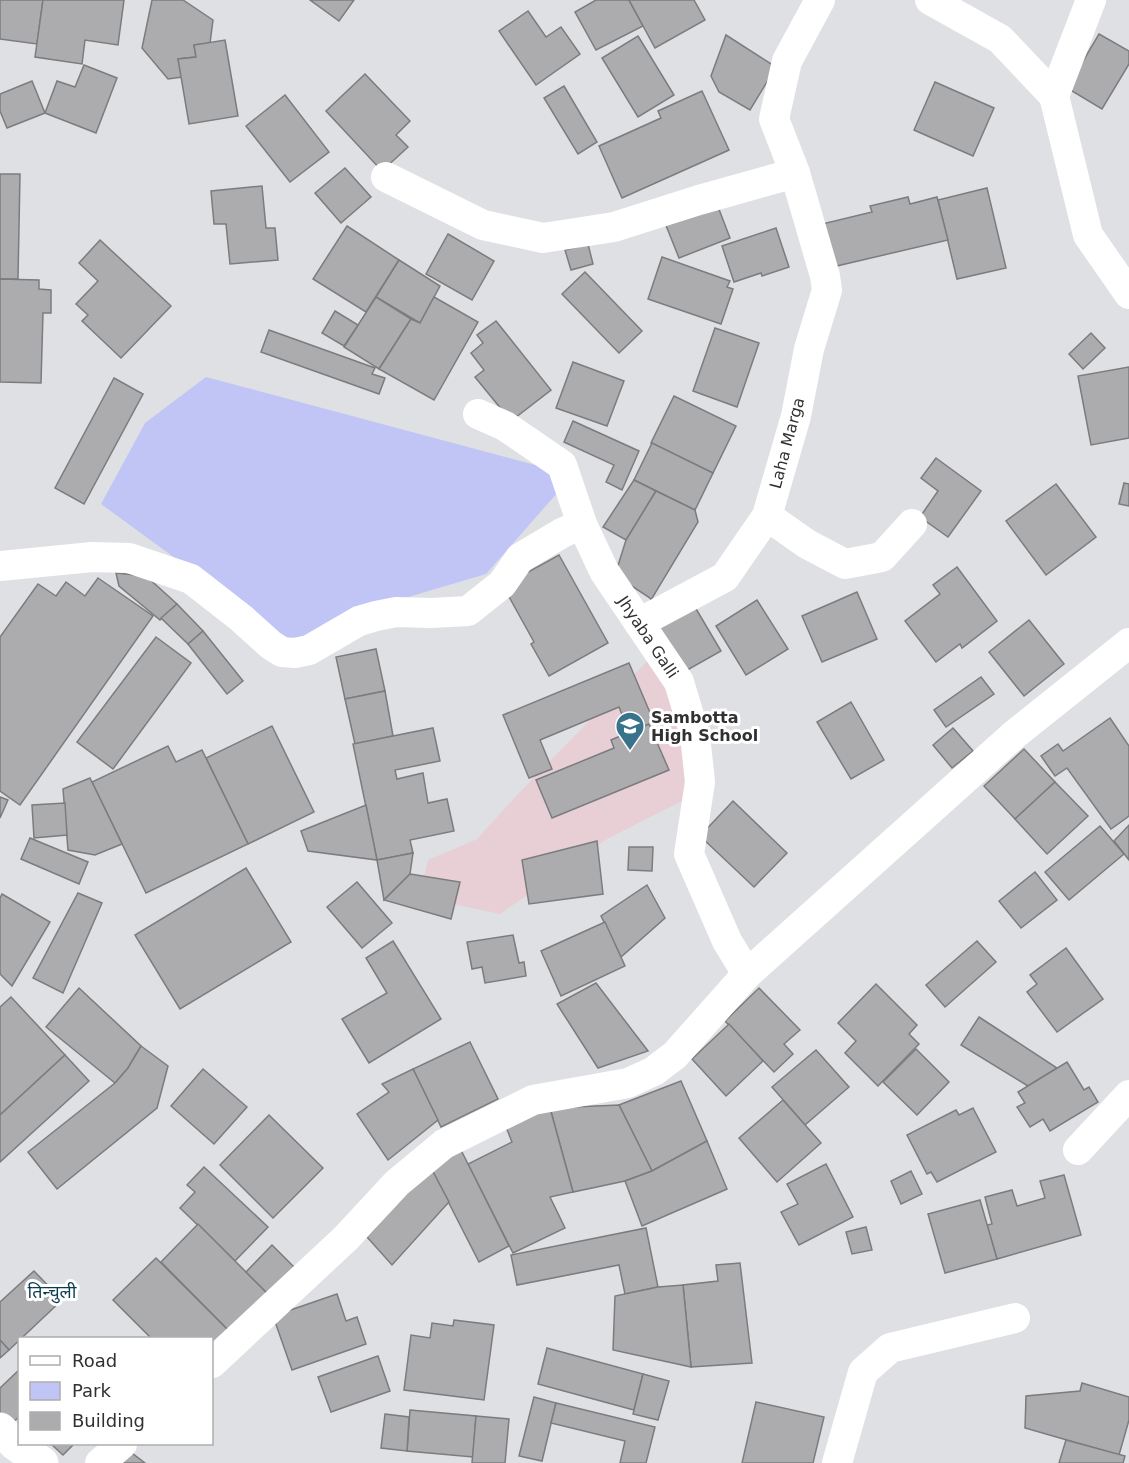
<svg xmlns="http://www.w3.org/2000/svg" width="1129" height="1463" viewBox="0 0 1129 1463" font-family="'DejaVu Sans','Noto Sans Devanagari',sans-serif">
	<style>
		.education { fill: #e8cfd5 }
		.green { fill: #c1c5f6 }
		.building { fill: #acacaf; stroke: #7b7c7e; stroke-width: 1.5 }
		.lines { fill: none; stroke-linecap: round; stroke-linejoin: round }
		.street { stroke: #fff; stroke-width: 30 }
		.secondary { stroke: #fff; stroke-width: 33 }
		.labels { text-anchor: middle; dominant-baseline: central; stroke-width: 6; stroke-linejoin: round; paint-order: stroke }
		.street-label { font-size: 16px; fill: #313132; stroke: #fff }
		.poi-label { font-size: 16px; font-weight: bold; fill: #313132; stroke: #fff; text-anchor: start }
		.neighbourhood-label { font-size: 18px; fill: #083b4e; stroke: #fff }
	</style>
	<rect width="100%" height="100%" fill="#dfe0e3"/>
	<!-- education -->
	<polygon class="education" points="662,646 702,791 607,839 500,914 419,897 428,860 477,839 518,794"/>
	<!-- green -->
	<polygon class="green" points="206,377 573,475 486,574 405,598 290,642 101,504 145,423"/>
	<!-- building -->
	<g class="building">
		<polygon points="0,0 43,0 37,44 0,39"/>
		<polygon points="43,0 124,0 118,45 85,40 82,64 35,57"/>
		<polygon points="152,0 183,0 213,20 210,43 194,45 196,57 178,59 182,77 168,79 142,48"/>
		<polygon points="310,0 354,0 339,21"/>
		<polygon points="596,0 629,0 643,26 596,50 575,12"/>
		<polygon points="629,0 694,0 705,20 655,48"/>
		<polygon points="528,11 546,37 561,27 580,54 536,85 499,31"/>
		<polygon points="1099,34 1129,51 1129,64 1102,109 1067,88"/>
		<polygon points="726,35 776,67 750,110 719,92 711,76"/>
		<polygon points="638,36 674,95 638,117 602,58"/>
		<polygon points="225,40 238,116 189,124 178,59 196,57 194,45"/>
		<polygon points="84,65 117,78 96,133 45,113 57,81 75,87"/>
		<polygon points="365,74 410,121 396,135 408,147 382,171 326,111"/>
		<polygon points="32,81 45,113 7,128 0,111 0,94"/>
		<polygon points="935,82 994,108 973,156 914,130"/>
		<polygon points="564,86 597,142 578,154 544,98"/>
		<polygon points="702,91 729,150 622,198 599,146 661,118 658,111"/>
		<polygon points="285,95 329,152 290,182 246,126"/>
		<polygon points="345,168 371,197 341,223 315,193"/>
		<polygon points="0,174 20,174 18,279 0,279"/>
		<polygon points="262,186 266,228 275,228 278,260 230,264 226,224 214,224 211,191"/>
		<polygon points="987,188 1006,268 957,279 938,200"/>
		<polygon points="908,197 910,204 937,197 948,240 828,268 818,225 872,212 870,206"/>
		<polygon points="717,204 730,238 679,258 665,223"/>
		<polygon points="347,226 399,260 366,312 313,279"/>
		<polygon points="776,228 789,267 762,276 761,273 734,282 722,246"/>
		<polygon points="448,234 494,261 472,300 426,274"/>
		<polygon points="100,240 171,306 121,358 82,321 88,315 76,304 98,281 79,263"/>
		<polygon points="588,244 593,264 571,270 565,250"/>
		<polygon points="662,257 730,281 727,287 733,289 721,324 648,299"/>
		<polygon points="399,260 440,286 420,323 376,297"/>
		<polygon points="585,272 642,331 619,353 562,294"/>
		<polygon points="0,279 39,280 39,289 51,290 51,313 43,313 41,383 0,382"/>
		<polygon points="376,297 411,319 379,369 344,347"/>
		<polygon points="434,297 478,322 434,400 379,369 411,319 420,323"/>
		<polygon points="335,311 358,325 344,346 322,333"/>
		<polygon points="496,321 551,390 511,421 475,377 484,370 471,353 483,343 477,335"/>
		<polygon points="715,328 759,343 737,407 693,391"/>
		<polygon points="269,330 375,368 372,374 385,378 379,394 261,352"/>
		<polygon points="1091,333 1105,348 1083,369 1069,354"/>
		<polygon points="573,362 624,381 607,426 556,408"/>
		<polygon points="1129,367 1129,438 1091,445 1078,376"/>
		<polygon points="114,378 143,394 84,504 55,488"/>
		<polygon points="674,396 736,426 713,473 651,443"/>
		<polygon points="573,421 639,451 622,490 606,482 614,465 564,442"/>
		<polygon points="652,443 713,473 695,510 634,480"/>
		<polygon points="936,458 981,491 948,537 920,517 938,491 921,478"/>
		<polygon points="634,480 656,491 626,540 603,527"/>
		<polygon points="1124,483 1129,484 1129,506 1119,504"/>
		<polygon points="1056,484 1096,537 1046,575 1006,521"/>
		<polygon points="656,491 695,510 698,522 651,600 650,598 615,575 626,540"/>
		<polygon points="559,555 608,643 549,676 531,644 534,642 503,586"/>
		<polygon points="957,567 997,621 962,648 960,644 936,662 905,621 940,594 933,585"/>
		<polygon points="116,573 146,576 177,604 160,620 119,586"/>
		<polygon points="98,578 153,616 20,805 0,791 0,637 38,584 56,596 66,582 85,596"/>
		<polygon points="857,592 877,639 822,662 802,616"/>
		<polygon points="757,600 788,649 746,675 716,626"/>
		<polygon points="692,602 721,651 682,673 654,625"/>
		<polygon points="177,604 203,631 188,644 161,618"/>
		<polygon points="1029,620 1064,664 1024,696 989,652"/>
		<polygon points="203,631 243,681 227,694 188,644"/>
		<polygon points="156,637 191,663 113,769 77,742"/>
		<polygon points="376,649 385,691 345,699 336,657"/>
		<polygon points="629,663 654,722 629,733 619,707 540,740 552,769 529,778 503,715"/>
		<polygon points="981,677 994,694 946,727 934,710"/>
		<polygon points="385,691 393,736 355,744 345,699"/>
		<polygon points="851,702 884,760 851,779 817,722"/>
		<polygon points="1110,718 1129,746 1129,816 1111,829 1067,768 1055,776 1041,756 1058,744 1063,751"/>
		<polygon points="649,724 669,770 552,818 536,780 614,748 611,740"/>
		<polygon points="272,726 314,812 248,844 206,758"/>
		<polygon points="433,728 440,761 395,770 397,779 423,773 428,803 447,799 454,831 410,840 413,853 377,860 353,744"/>
		<polygon points="953,728 973,751 952,768 933,745"/>
		<polygon points="168,746 176,762 202,750 248,844 146,893 92,782"/>
		<polygon points="1024,749 1055,782 1015,819 984,786"/>
		<polygon points="90,778 122,844 95,855 68,850 63,789"/>
		<polygon points="1055,782 1088,816 1047,854 1015,819"/>
		<polygon points="0,797 8,800 0,818"/>
		<polygon points="733,801 787,853 754,887 700,836"/>
		<polygon points="65,803 67,835 34,838 32,805"/>
		<polygon points="366,805 377,860 308,851 301,831"/>
		<polygon points="1129,825 1129,860 1114,841"/>
		<polygon points="1100,826 1124,854 1069,900 1045,872"/>
		<polygon points="30,838 88,862 79,884 21,859"/>
		<polygon points="597,841 603,894 529,904 522,860"/>
		<polygon points="629,847 653,847 652,871 628,870"/>
		<polygon points="413,853 410,874 384,900 377,860"/>
		<polygon points="246,868 291,942 180,1009 135,935"/>
		<polygon points="1035,872 1057,900 1021,928 999,901"/>
		<polygon points="410,874 460,882 451,919 384,900"/>
		<polygon points="357,882 392,923 362,948 327,907"/>
		<polygon points="647,885 665,918 621,957 601,916"/>
		<polygon points="78,893 102,903 63,993 33,978"/>
		<polygon points="2,894 50,922 12,986 0,974 0,898"/>
		<polygon points="605,922 625,966 561,996 541,951"/>
		<polygon points="513,935 519,963 524,962 526,976 485,983 482,967 472,969 467,942"/>
		<polygon points="393,941 441,1019 369,1063 342,1019 387,993 366,958"/>
		<polygon points="977,941 996,962 945,1007 926,985"/>
		<polygon points="1066,948 1103,999 1057,1032 1027,992 1037,984 1030,975"/>
		<polygon points="596,983 648,1051 598,1068 557,1004"/>
		<polygon points="876,984 917,1025 909,1034 919,1044 878,1086 845,1053 856,1041 838,1023"/>
		<polygon points="79,988 141,1046 128,1068 115,1083 46,1027"/>
		<polygon points="759,988 800,1030 784,1044 793,1054 774,1072 725,1021"/>
		<polygon points="11,997 65,1055 0,1115 0,1007"/>
		<polygon points="979,1017 1057,1068 1028,1086 961,1045"/>
		<polygon points="729,1024 763,1061 726,1096 692,1059"/>
		<polygon points="470,1042 498,1099 441,1127 413,1069"/>
		<polygon points="141,1046 168,1066 157,1108 57,1189 28,1152 115,1083 128,1068"/>
		<polygon points="916,1049 949,1082 917,1115 883,1082"/>
		<polygon points="816,1050 849,1087 805,1125 772,1087"/>
		<polygon points="65,1055 89,1081 0,1162 0,1115"/>
		<polygon points="1067,1062 1084,1090 1089,1087 1098,1102 1050,1131 1043,1119 1030,1127 1017,1107 1025,1103 1018,1092"/>
		<polygon points="203,1069 247,1107 214,1144 171,1106"/>
		<polygon points="413,1069 438,1120 388,1160 357,1114 389,1092 382,1084"/>
		<polygon points="681,1081 707,1141 652,1171 619,1105"/>
		<polygon points="783,1100 821,1143 777,1182 739,1138"/>
		<polygon points="619,1105 652,1171 625,1181 573,1192 550,1108"/>
		<polygon points="550,1108 573,1192 550,1197 565,1228 513,1253 468,1164 512,1142 504,1122"/>
		<polygon points="973,1108 996,1152 937,1182 931,1172 927,1174 907,1135 956,1110 959,1115"/>
		<polygon points="269,1115 323,1168 273,1218 220,1165"/>
		<polygon points="707,1141 727,1189 642,1226 625,1181 652,1171"/>
		<polygon points="461,1150 509,1246 479,1262 430,1166"/>
		<polygon points="826,1164 853,1217 799,1245 781,1212 798,1204 787,1184"/>
		<polygon points="430,1166 449,1202 392,1265 367,1237"/>
		<polygon points="204,1167 268,1227 235,1261 180,1208 195,1192 187,1185"/>
		<polygon points="911,1171 922,1194 901,1204 891,1181"/>
		<polygon points="1064,1175 1081,1235 997,1259 987,1225 992,1224 985,1197 1012,1190 1017,1206 1045,1198 1040,1181"/>
		<polygon points="980,1200 997,1259 945,1273 928,1214"/>
		<polygon points="198,1224 269,1295 231,1333 161,1262"/>
		<polygon points="866,1227 872,1250 852,1254 846,1232"/>
		<polygon points="646,1228 658,1287 625,1294 619,1265 517,1285 511,1255"/>
		<polygon points="272,1245 297,1270 271,1297 246,1272"/>
		<polygon points="156,1258 231,1333 212,1352 212,1338 151,1338 113,1300"/>
		<polygon points="740,1263 752,1363 691,1367 683,1285 718,1281 716,1265"/>
		<polygon points="34,1271 62,1300 9,1350 0,1340 0,1302"/>
		<polygon points="683,1285 691,1367 613,1350 615,1296 658,1287"/>
		<polygon points="337,1294 346,1321 357,1317 366,1344 292,1370 273,1316"/>
		<polygon points="454,1320 494,1325 484,1400 404,1390 411,1335 430,1338 432,1323 453,1326"/>
		<polygon points="0,1340 9,1350 0,1358"/>
		<polygon points="547,1348 643,1374 634,1410 538,1384"/>
		<polygon points="378,1356 390,1391 331,1412 318,1377"/>
		<polygon points="20,1369 20,1416 9,1426 0,1416 0,1388"/>
		<polygon points="643,1374 669,1381 658,1420 633,1414"/>
		<polygon points="1082,1383 1129,1397 1129,1420 1119,1455 1025,1428 1026,1396 1080,1391"/>
		<polygon points="534,1397 556,1403 542,1461 519,1456"/>
		<polygon points="756,1402 824,1417 813,1463 742,1463"/>
		<polygon points="556,1403 655,1427 646,1463 620,1463 625,1441 551,1423"/>
		<polygon points="410,1410 476,1416 473,1457 407,1451"/>
		<polygon points="385,1414 409,1417 407,1451 381,1448"/>
		<polygon points="476,1416 509,1419 505,1463 472,1463"/>
		<polygon points="1066,1440 1125,1456 1123,1463 1059,1463"/>
		<polygon points="51,1444 74,1444 63,1455"/>
		<polygon points="128,1450 145,1463 110,1463"/>
	</g>
	<g class="lines">
		<!-- street -->
		<g class="street">
			<polyline points="930,0 1000,39 1054,96"/>
			<polyline points="1091,0 1054,96 1088,235 1129,294"/>
			<polyline points="795,173 774,119 787,61 820,0"/>
			<polyline points="386,177 483,225 543,238 614,227 699,200 795,173 825,276 827,290 809,349 796,416 767,516 725,577 639,623"/>
			<polyline points="478,414 505,426 562,465 582,524 604,571 679,682 695,735 700,782 689,854 727,941 747,974"/>
			<polyline points="767,516 807,544 845,564 882,557 912,524"/>
			<polyline points="0,566 92,557 129,558 191,579 241,618 271,645 282,652 295,653 309,650 359,621 376,616 396,612 431,613 468,611 502,584 520,558 562,533 582,524"/>
			<polyline points="1078,1150 1129,1095"/>
			<polyline points="212,1363 346,1238 397,1183 444,1144 533,1100 628,1083 654,1071 675,1055 747,974 1015,734 1129,643"/>
			<polyline points="100,1463 122,1444"/>
			<polyline points="837,1463 863,1372 890,1348 1015,1318"/>
		</g>
		<!-- secondary -->
		<polyline class="secondary" points="0,1429 15,1444 42,1463"/>
	</g>
	<!-- icons -->
	<defs>
		<g id="school-pin" transform="scale(1.5)"><path d="M0 17L-7.5 6A9.5 9.5 0 1 1 7.5 6Z" fill="#38738b" stroke="#fff"/><path d="M0-5L7-2L0 1L-7-2ZM-4 1L0 2.5L4 1V4Q0 6-4 4Z" fill="#fff"/></g>
	</defs>
	<g fill-rule="evenodd">
		<use href="#school-pin" x="630" y="726"/>
	</g>
	<g class="labels">
		<!-- street labels -->
		<g class="street-label">
			<text transform="translate(787 443) rotate(-75)">Laha Marga</text>
			<text transform="translate(648 637) rotate(56)">Jhyaba Galli</text>
		</g>
		<!-- poi labels -->
		<g class="poi-label">
			<text x="651" y="717">Sambotta<tspan x="651" dy="18">High School</tspan></text>
		</g>
		<!-- neighbourhood labels -->
		<g class="neighbourhood-label">
			<text x="52" y="1291">तिन्चुली</text>
		</g>
	</g>
	<!-- legend -->
	<rect x="18" y="1337" width="195" height="108" fill="#ffffff" stroke="#adadad" stroke-width="1.5"/>
	<rect x="30" y="1356" width="30" height="9" fill="#ffffff" stroke="#adadad" stroke-width="1.5"/>
	<text x="72" y="1367" font-size="18" fill="#313132">Road</text>
	<rect x="30" y="1382" width="30" height="18" fill="#c1c5f6" stroke="#adadad" stroke-width="1.5"/>
	<text x="72" y="1397" font-size="18" fill="#313132">Park</text>
	<rect x="30" y="1412" width="30" height="18" fill="#acacaf" stroke="#adadad" stroke-width="1.5"/>
	<text x="72" y="1427" font-size="18" fill="#313132">Building</text>
</svg>
